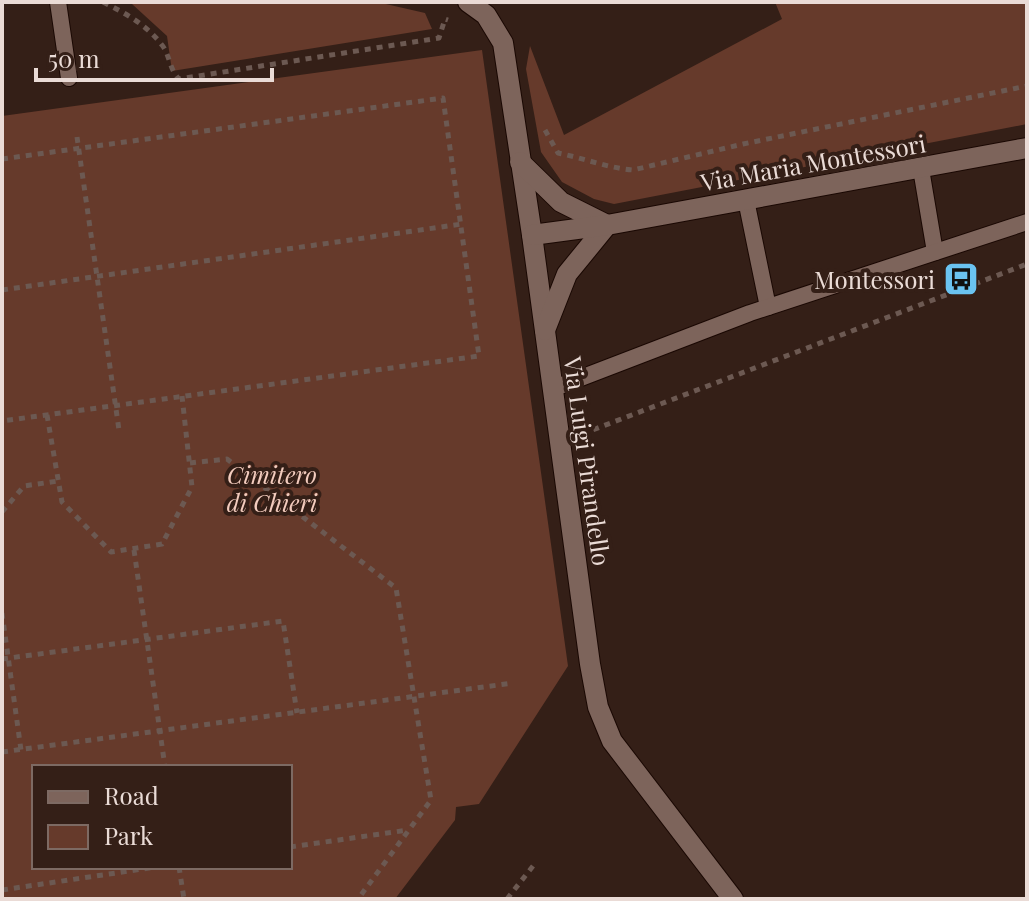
<svg xmlns="http://www.w3.org/2000/svg" width="1029" height="901" viewBox="0 0 1029 901" font-family="'Playfair Display',serif">
	<style>
		.green { fill: #663a2b; fill-rule: evenodd }
		.lines { fill: none; stroke-linecap: round; stroke-linejoin: round }
		.lane-casing { stroke: #1a0803; stroke-width: 18 }
		.street-casing { stroke: #1a0803; stroke-width: 22 }
		.path { stroke: #6c5952; stroke-width: 5; stroke-dasharray: 6 6; stroke-linecap: butt }
		.lane { stroke: #7d645b; stroke-width: 16 }
		.street { stroke: #7d645b; stroke-width: 20 }
		.labels { text-anchor: middle; dominant-baseline: central; stroke-width: 8; stroke-linejoin: round; paint-order: stroke }
		.street-label { font-size: 24px; fill: #eadbd6; stroke: #341f17 }
		.poi-label { font-size: 24px; fill: #eadbd6; stroke: #341f17; text-anchor: end }
		.park-label { font-size: 24px; font-style: italic; fill: #f3ccbe; stroke: #341f17 }
	</style>
	<rect width="100%" height="100%" fill="#341f17"/>
	<!-- green -->
	<g class="green">
		<polygon points="127,2 377,2 425,13 432,29 172,71 167,36 132,4"/>
		<polygon points="775,2 1027,2 1027,124 614,204 594,199 562,182 541,152 526,69 530,46 564,135 782,19"/>
		<path d="M482 50 568 666 479 804 456 807 455 820 395 899H2V116ZM290 767V867H34V767Z"/>
	</g>
	<g class="lines">
		<!-- lane casing -->
		<g class="lane-casing">
			<g id="lane">
				<polyline points="58,2 69,78"/>
				<polyline points="921,169 935,252"/>
				<polyline points="746,200 768,307"/>
				<polyline points="552,389 750,313 1027,222"/>
			</g>
		</g>
		<!-- street casing -->
		<g class="street-casing">
			<g id="street">
				<polyline points="468,2 486,15 503,43 532,235 590,664 598,707 612,741 733,899"/>
				<polyline points="520,162 561,202 607,225 567,274 545,330"/>
				<polyline points="532,235 607,225 1027,148"/>
			</g>
		</g>
		<!-- path -->
		<g class="path">
			<path d="M103 2C125 13 147 25 162 45 170 55 169 69 179 79L439 38 445 19 448 20"/>
			<path d="M545 130 558 153C583 158 608 168 633 170L743 144 1027 86"/>
			<polyline points="77,137 119,430"/>
			<polyline points="2,159 443,98 479,356 2,421"/>
			<polyline points="2,290 462,224"/>
			<polyline points="47,415 62,502 111,552 162,544 192,487 182,396"/>
			<polyline points="582,434 1027,264"/>
			<polyline points="190,463 227,459 396,588 431,800 358,899"/>
			<polyline points="2,512 24,486 58,481"/>
			<polyline points="134,550 165,767"/>
			<polyline points="2,613 21,750"/>
			<polyline points="2,659 283,621 297,713"/>
			<polyline points="2,752 513,683"/>
			<polyline points="290,847 408,830"/>
			<polyline points="179,867 184,899"/>
			<polyline points="2,890 156,867"/>
			<polyline points="507,899 533,866"/>
		</g>
		<!-- lane -->
		<use href="#lane" class="lane"/>
		<!-- street -->
		<use href="#street" class="street"/>
	</g>
	<!-- icons -->
	<defs>
		<g id="bus-square" transform="scale(1.8)"><rect x="-9" y="-9" width="18" height="18" rx="4" fill="#6ac3f1" stroke="#341f17"/><path d="M-5-6H5V4H4V6H2V4H-2V6H-4V4H-5ZM-3.5-4V0h7V-4ZM-3.5 1.2v1.5H-2V1.2ZM2 1.2v1.5H3.5V1.2Z" fill="#111"/></g>
	</defs>
	<g fill-rule="evenodd">
		<use href="#bus-square" x="961" y="279"/>
	</g>
	<g class="labels">
		<!-- street labels -->
		<g class="street-label">
			<text transform="translate(813 162) rotate(-10)">Via Maria Montessori</text>
			<text transform="translate(588 461) rotate(82)">Via Luigi Pirandello</text>
		</g>
		<!-- poi labels -->
		<g class="poi-label">
			<text x="935" y="279">Montessori</text>
		</g>
		<!-- park labels -->
		<g class="park-label">
			<text x="272" y="474">Cimitero<tspan x="272" dy="28">di Chieri</tspan></text>
		</g>
	</g>
	<!-- border -->
	<rect width="1029" height="901" fill="none" stroke="#eadbd6" stroke-width="8"/>
	<!-- legend -->
	<rect x="32" y="765" width="260" height="104" fill="#341f17" stroke="#7d6a63" stroke-width="2"/>
	<rect x="48" y="791" width="40" height="12" fill="#7d645b" stroke="#7d6a63" stroke-width="2"/>
	<text x="104" y="805" font-size="24" fill="#eadbd6">Road</text>
	<rect x="48" y="825" width="40" height="24" fill="#663a2b" stroke="#7d6a63" stroke-width="2"/>
	<text x="104" y="845" font-size="24" fill="#eadbd6">Park</text>
	<!-- scale -->
	<path d="M36 68v12h236v-12" fill="none" stroke="#eadbd6" stroke-width="4"/>
	<text x="48" y="68" font-size="24" fill="#eadbd6" stroke="#341f17" stroke-width="6" paint-order="stroke">50 m</text>
</svg>
